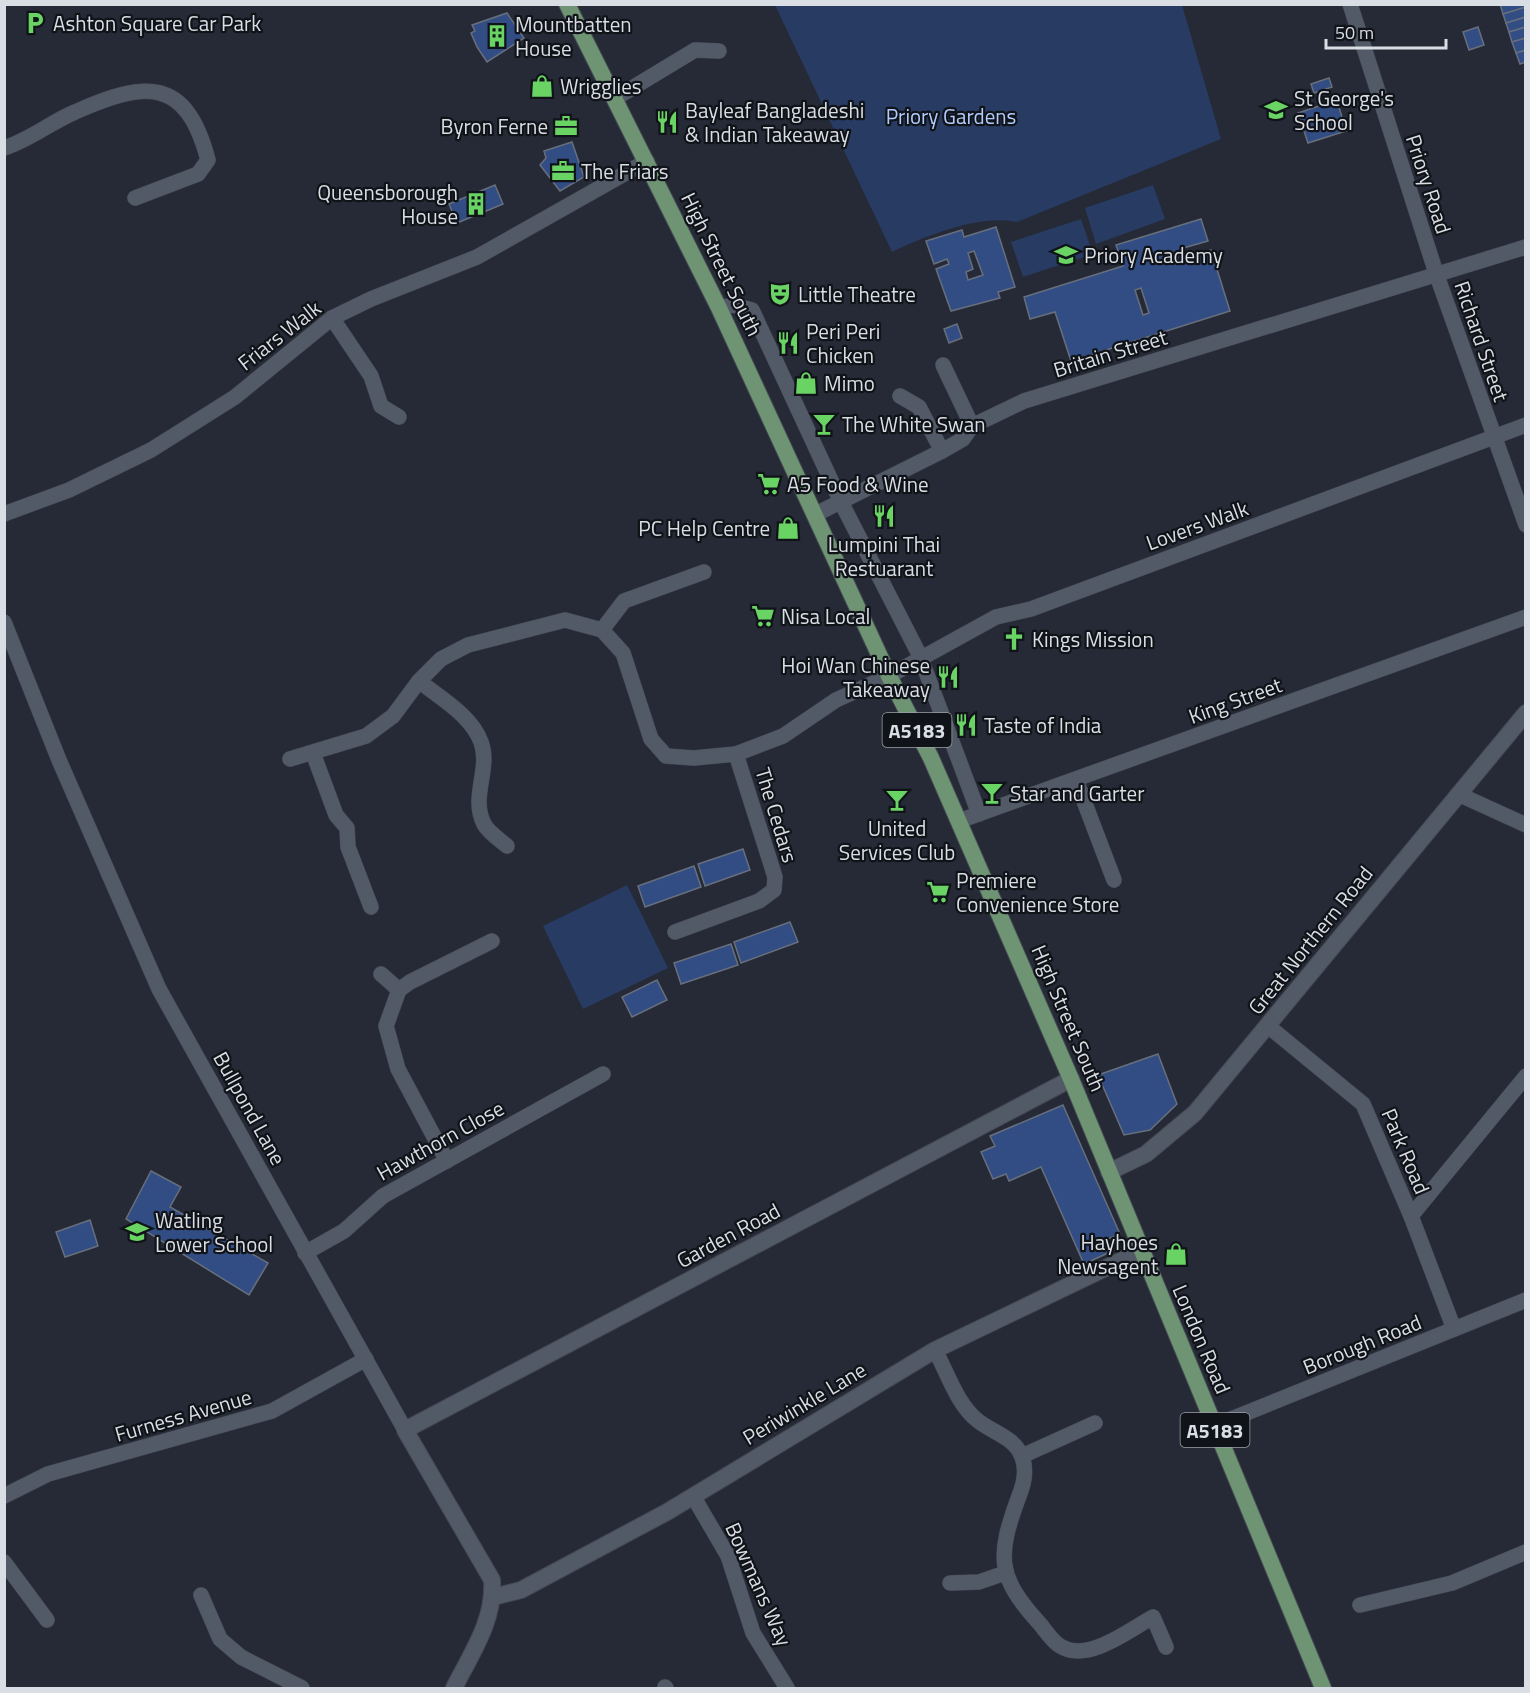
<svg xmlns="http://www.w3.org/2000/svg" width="1530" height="1693" viewBox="0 0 1530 1693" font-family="'Titillium Web',sans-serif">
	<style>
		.green { fill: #283b62 }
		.building { fill: #324d84; stroke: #686f7c; stroke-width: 1.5; fill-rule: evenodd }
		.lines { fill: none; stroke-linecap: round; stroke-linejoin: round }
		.minor-casing { stroke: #434851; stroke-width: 16 }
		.tertiary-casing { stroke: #434851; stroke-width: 18 }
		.primary-casing { stroke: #434851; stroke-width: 18 }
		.minor { stroke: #535a67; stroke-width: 15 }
		.tertiary { stroke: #535a67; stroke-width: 16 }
		.primary { stroke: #6e9474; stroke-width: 16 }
		.labels { text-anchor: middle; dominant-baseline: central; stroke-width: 4.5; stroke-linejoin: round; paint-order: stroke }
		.shield { fill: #101318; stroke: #9da0a7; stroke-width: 1.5 }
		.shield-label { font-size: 20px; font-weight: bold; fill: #d9dde4 }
		.poi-label { font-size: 21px; fill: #d9dde4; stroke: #101318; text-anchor: start }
		.park-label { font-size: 21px; fill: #b1cbfe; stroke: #101318 }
		.street-label { font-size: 21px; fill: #d9dde4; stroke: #101318 }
	</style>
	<rect width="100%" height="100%" fill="#252a36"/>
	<!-- green -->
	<g class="green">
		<path d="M775 5H1182L1221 139 1017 222C980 214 925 236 892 252Z"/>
		<polygon points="1153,185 1165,219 1096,244 1085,208"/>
		<polygon points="1081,219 1093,254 1023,277 1011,242"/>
		<polygon points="627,885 668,968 583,1009 543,926"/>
	</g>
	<!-- building -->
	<g class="building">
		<polygon points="1500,4 1526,4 1526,7 1503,14"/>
		<polygon points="1526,7 1526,17 1506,23 1503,14"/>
		<polygon points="507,13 524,38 487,62 477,47 471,33 475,31 472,25"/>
		<polygon points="1526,17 1526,27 1509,32 1506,23"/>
		<polygon points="1478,27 1484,45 1469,50 1463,32"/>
		<polygon points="1526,27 1526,38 1512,42 1509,32"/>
		<polygon points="1526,38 1526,50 1516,53 1512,42"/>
		<polygon points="1526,50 1526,62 1520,64 1516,53"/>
		<polygon points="1329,78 1332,87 1314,93 1311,84"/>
		<polygon points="1337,100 1346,131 1308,143 1298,113"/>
		<polygon points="572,142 584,177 560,191 540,165 546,158 544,151"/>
		<polygon points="495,185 503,204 457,223 449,204"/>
		<path d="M1201 219 1208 241 1180 249 1184 259 1211 250 1230 311 1071 361 1055 312 1030 319 1024 297 1123 266 1116 245ZM1141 288 1149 313 1143 315 1135 290Z"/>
		<path d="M996 227 1015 287 998 292 1000 298 951 311 936 269 949 264 947 259 934 264 926 241 962 230 964 237ZM974 251 983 275 968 280 966 272 973 269 968 253Z"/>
		<polygon points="957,324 962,338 949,343 944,329"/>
		<polygon points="743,849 750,870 705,886 698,864"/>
		<polygon points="694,866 701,887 645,907 638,886"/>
		<polygon points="790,922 798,942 741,963 734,942"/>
		<polygon points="731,944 738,965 681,984 674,963"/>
		<polygon points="657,980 667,1000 632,1017 622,997"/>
		<polygon points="1158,1054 1177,1104 1150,1130 1124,1135 1098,1075"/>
		<polygon points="1063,1105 1120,1234 1103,1241 1108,1253 1084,1264 1041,1167 1009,1181 1006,1174 993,1179 981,1152 995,1146 990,1136"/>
		<polygon points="151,1171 181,1187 170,1207 268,1263 249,1295 126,1219"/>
		<polygon points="90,1220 98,1246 65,1257 56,1232"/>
	</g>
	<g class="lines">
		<!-- minor casing -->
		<g class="minor-casing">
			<g id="minor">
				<polyline points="1350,4 1436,273 1526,525"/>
				<polyline points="614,99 695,50 719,51"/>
				<path d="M4 148C30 140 51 122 75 112 145 81 186 76 208 160L198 174 135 198"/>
				<polyline points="719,308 733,305 752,310 841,502 920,656 979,814"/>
				<polyline points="332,318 371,376 381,406 399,417"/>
				<polyline points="943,365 972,426"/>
				<polyline points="900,396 919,407 942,451"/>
				<polyline points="4,514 69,490 151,450 235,397 332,318 371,299 477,257 647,161"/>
				<polyline points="816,514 942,451 963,439 972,426 1024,401 1526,247"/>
				<polyline points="4,622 59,760 159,989 405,1430"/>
				<polyline points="602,630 624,601 704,572"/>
				<path d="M419 681C440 698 471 715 481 742 491 769 470 797 484 824 488 832 500 840 507 846"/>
				<polyline points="313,753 336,815 347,828 348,847 371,907"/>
				<polyline points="290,759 366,736 393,716 419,681 441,659 468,645 565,620 602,630 623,653 651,739 666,756 694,758 736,754 783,736 836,700 889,676 996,617 1031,609 1526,425"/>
				<polyline points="1076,780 1114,880"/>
				<polyline points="1458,794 1526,825"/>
				<polyline points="959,821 1526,617"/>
				<polyline points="675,932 759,901 774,890 775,877 736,754"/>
				<polyline points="381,974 399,990"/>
				<polyline points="1268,1026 1363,1104 1411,1216 1454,1329"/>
				<polyline points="447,1161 398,1069 386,1026 399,990 410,982 492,941"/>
				<polyline points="1411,1216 1526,1076"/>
				<polyline points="305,1253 344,1231 383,1196 603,1074"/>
				<path d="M935 1350C947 1372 957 1404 977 1420 991 1432 1015 1437 1022 1457 1027 1470 1024 1484 1019 1496 997 1556 996 1576 1040 1624 1046 1631 1053 1643 1062 1647 1089 1662 1129 1630 1153 1617L1166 1647"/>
				<polyline points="1214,1426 1526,1300"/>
				<polyline points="1022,1456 1095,1423"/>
				<polyline points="4,1496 48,1474 272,1411 366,1359"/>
				<polyline points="693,1496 728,1556 753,1633 787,1688"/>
				<polyline points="4,1562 47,1620"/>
				<polyline points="950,1583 979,1582 1005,1573"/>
				<polyline points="201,1595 220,1639 241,1657 302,1688"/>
				<polyline points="1360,1605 1452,1583 1526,1552"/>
				<polyline points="665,1687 666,1688"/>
			</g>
		</g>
		<!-- tertiary casing -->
		<g class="tertiary-casing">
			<g id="tertiary">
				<polyline points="1109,1172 1146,1154 1195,1113 1526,713"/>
				<polyline points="493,1597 521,1590 667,1512 935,1350 1141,1251"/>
				<path d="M454 1688C471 1654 495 1620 492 1580L405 1430 1071 1079"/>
			</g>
		</g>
		<!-- primary casing -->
		<g class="primary-casing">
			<polyline id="primary" points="567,4 719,308 889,676 931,758 1071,1079 1323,1688"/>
		</g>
		<!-- minor -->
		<use href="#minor" class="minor"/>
		<!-- tertiary -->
		<use href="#tertiary" class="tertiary"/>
		<!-- primary -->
		<use href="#primary" class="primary"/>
	</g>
	<!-- icons -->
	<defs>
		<g id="parking-bare" transform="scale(1.8)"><path d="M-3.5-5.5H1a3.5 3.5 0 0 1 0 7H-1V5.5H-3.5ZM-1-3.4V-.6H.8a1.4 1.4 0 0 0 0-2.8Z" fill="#69d464" stroke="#101318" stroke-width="2.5" paint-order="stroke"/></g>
		<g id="building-bare" transform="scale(1.8)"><path d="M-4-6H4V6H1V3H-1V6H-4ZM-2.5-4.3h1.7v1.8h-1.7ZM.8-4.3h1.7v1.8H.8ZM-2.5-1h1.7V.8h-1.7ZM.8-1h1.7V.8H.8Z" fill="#69d464" stroke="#101318" stroke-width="2.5" paint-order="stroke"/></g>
		<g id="shop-bare" transform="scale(1.8)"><path d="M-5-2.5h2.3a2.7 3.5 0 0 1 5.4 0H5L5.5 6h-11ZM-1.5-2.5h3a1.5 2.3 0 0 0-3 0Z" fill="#69d464" stroke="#101318" stroke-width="2.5" paint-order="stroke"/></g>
		<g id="school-bare" transform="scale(1.8)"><path d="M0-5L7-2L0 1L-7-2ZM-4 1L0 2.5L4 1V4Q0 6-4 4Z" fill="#69d464" stroke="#101318" stroke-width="2.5" paint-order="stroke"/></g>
		<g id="restaurant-bare" transform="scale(1.8)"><path d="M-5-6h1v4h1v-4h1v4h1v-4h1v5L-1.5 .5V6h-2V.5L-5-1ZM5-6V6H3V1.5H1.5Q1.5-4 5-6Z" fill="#69d464" stroke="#101318" stroke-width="2.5" paint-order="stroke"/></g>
		<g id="office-bare" transform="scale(1.8)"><path d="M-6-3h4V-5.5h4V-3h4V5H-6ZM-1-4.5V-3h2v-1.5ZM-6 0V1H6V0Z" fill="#69d464" stroke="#101318" stroke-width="2.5" paint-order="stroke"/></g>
		<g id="theatre-bare" transform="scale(1.8)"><path d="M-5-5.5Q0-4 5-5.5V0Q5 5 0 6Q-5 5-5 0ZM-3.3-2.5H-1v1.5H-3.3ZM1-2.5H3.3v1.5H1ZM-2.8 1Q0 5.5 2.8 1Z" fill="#69d464" stroke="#101318" stroke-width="2.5" paint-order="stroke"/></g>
		<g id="bar-bare" transform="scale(1.8)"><path d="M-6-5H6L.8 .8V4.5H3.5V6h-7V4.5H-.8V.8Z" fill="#69d464" stroke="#101318" stroke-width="2.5" paint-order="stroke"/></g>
		<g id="supermarket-bare" transform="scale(1.8)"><path d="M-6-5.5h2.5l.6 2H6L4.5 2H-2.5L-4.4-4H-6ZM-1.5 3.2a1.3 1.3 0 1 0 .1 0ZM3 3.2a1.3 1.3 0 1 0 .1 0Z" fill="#69d464" stroke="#101318" stroke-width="2.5" paint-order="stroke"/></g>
		<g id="church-bare" transform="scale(1.8)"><path d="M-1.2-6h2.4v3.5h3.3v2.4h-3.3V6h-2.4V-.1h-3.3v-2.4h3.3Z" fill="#69d464" stroke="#101318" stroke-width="2.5" paint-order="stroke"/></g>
	</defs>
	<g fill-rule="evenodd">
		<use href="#parking-bare" x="35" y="23"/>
		<use href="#building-bare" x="497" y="36"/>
		<use href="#shop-bare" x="542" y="86"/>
		<use href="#school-bare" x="1276" y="110"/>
		<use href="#restaurant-bare" x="667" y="122"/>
		<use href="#office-bare" x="566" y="126"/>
		<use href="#office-bare" x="563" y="171"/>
		<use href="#building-bare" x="476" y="204"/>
		<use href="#school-bare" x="1066" y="255"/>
		<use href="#theatre-bare" x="780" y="294"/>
		<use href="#restaurant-bare" x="788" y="343"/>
		<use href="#shop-bare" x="806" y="383"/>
		<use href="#bar-bare" x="824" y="424"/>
		<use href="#supermarket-bare" x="769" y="484"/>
		<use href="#restaurant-bare" x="884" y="516"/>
		<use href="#shop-bare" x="788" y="528"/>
		<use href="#supermarket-bare" x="763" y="616"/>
		<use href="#church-bare" x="1014" y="639"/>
		<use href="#restaurant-bare" x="948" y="677"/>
		<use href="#restaurant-bare" x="966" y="725"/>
		<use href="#bar-bare" x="992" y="793"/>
		<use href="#bar-bare" x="897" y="800"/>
		<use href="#supermarket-bare" x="938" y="892"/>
		<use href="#school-bare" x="137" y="1232"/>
		<use href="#shop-bare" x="1176" y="1254"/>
	</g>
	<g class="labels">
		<!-- shield labels -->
		<g class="shield">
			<rect x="882.5" y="713" width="69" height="34" rx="4.5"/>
			<rect x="1180.5" y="1413" width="69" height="34" rx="4.5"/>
		</g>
		<g class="shield-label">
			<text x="917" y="730">A5183</text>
			<text x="1215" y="1430">A5183</text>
		</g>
		<!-- poi labels -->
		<g class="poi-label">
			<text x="53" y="23">Ashton Square Car Park</text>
			<text x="515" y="24">Mountbatten<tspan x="515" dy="24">House</tspan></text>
			<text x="560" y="86">Wrigglies</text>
			<text x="1294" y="98">St George's<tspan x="1294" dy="24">School</tspan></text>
			<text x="685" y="110">Bayleaf Bangladeshi<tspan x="685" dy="24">&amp; Indian Takeaway</tspan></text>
			<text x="548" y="126" text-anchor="end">Byron Ferne</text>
			<text x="581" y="171">The Friars</text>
			<text x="458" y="192" text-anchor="end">Queensborough<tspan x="458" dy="24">House</tspan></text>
			<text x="1084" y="255">Priory Academy</text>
			<text x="798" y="294">Little Theatre</text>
			<text x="806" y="331">Peri Peri<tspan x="806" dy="24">Chicken</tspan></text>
			<text x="824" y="383">Mimo</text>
			<text x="842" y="424">The White Swan</text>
			<text x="787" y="484">A5 Food &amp; Wine</text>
			<text x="770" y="528" text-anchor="end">PC Help Centre</text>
			<text x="884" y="544" text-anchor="middle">Lumpini Thai<tspan x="884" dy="24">Restuarant</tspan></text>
			<text x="781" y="616">Nisa Local</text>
			<text x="1032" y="639">Kings Mission</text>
			<text x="930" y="665" text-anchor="end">Hoi Wan Chinese<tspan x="930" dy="24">Takeaway</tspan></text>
			<text x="984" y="725">Taste of India</text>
			<text x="1010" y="793">Star and Garter</text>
			<text x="897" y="828" text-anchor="middle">United<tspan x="897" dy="24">Services Club</tspan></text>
			<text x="956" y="880">Premiere<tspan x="956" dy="24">Convenience Store</tspan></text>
			<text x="155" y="1220">Watling<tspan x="155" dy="24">Lower School</tspan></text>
			<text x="1158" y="1242" text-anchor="end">Hayhoes<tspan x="1158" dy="24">Newsagent</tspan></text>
		</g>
		<!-- park labels -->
		<g class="park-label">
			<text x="951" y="116">Priory Gardens</text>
		</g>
		<!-- street labels -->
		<g class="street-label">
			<text transform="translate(1429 184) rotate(72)">Priory Road</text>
			<text transform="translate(722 264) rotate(64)">High Street South</text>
			<text transform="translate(279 335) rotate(-38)">Friars Walk</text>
			<text transform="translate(1482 341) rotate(71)">Richard Street</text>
			<text transform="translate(1110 353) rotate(-17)">Britain Street</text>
			<text transform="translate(1197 525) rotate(-20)">Lovers Walk</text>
			<text transform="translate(1235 700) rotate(-20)">King Street</text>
			<text transform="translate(777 815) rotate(73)">The Cedars</text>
			<text transform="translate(1310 940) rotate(-51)">Great Northern Road</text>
			<text transform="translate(1069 1018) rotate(67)">High Street South</text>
			<text transform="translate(250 1108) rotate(61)">Bullpond Lane</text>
			<text transform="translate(440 1140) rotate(-29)">Hawthorn Close</text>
			<text transform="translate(1406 1151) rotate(67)">Park Road</text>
			<text transform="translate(728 1235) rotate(-28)">Garden Road</text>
			<text transform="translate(1202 1339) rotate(67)">London Road</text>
			<text transform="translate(1362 1344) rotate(-22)">Borough Road</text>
			<text transform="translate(804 1403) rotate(-31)">Periwinkle Lane</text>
			<text transform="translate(183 1415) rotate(-16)">Furness Avenue</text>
			<text transform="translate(759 1584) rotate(66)">Bowmans Way</text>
		</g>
	</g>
	<!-- border -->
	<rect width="1530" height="1693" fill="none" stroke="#d9dde4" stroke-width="12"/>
	<!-- scale -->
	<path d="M1326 39v9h120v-9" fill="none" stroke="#d9dde4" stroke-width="3"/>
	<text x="1335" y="39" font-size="18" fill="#d9dde4" stroke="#101318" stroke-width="4.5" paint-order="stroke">50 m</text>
</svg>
